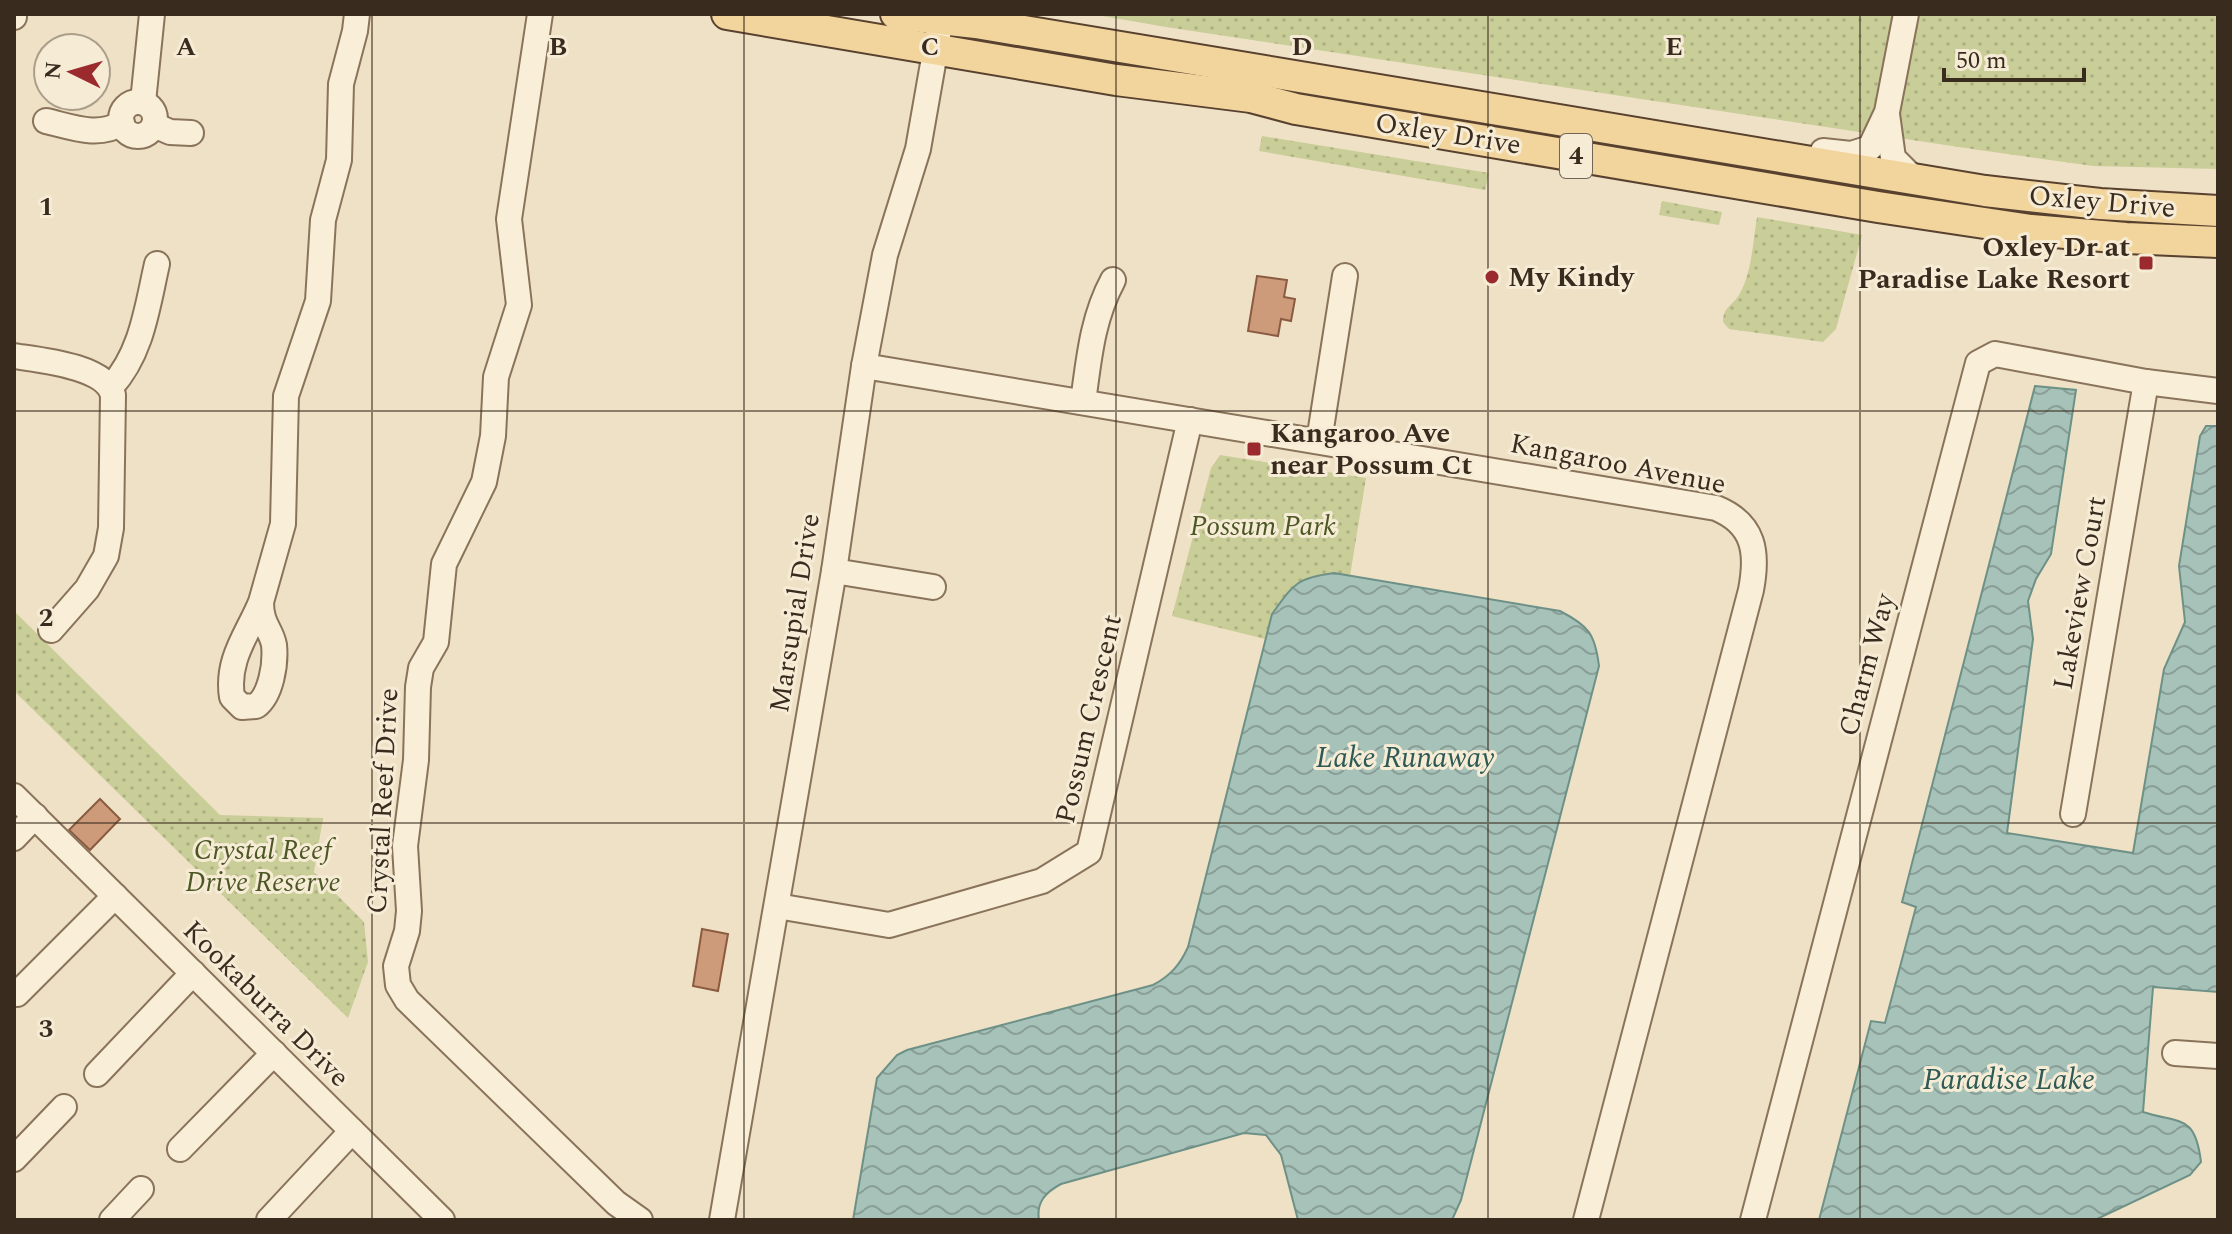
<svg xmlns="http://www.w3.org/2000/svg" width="2232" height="1234" viewBox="0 0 2232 1234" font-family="Spectral,serif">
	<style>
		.grass { fill: #c9cd98 }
		.park { fill: url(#park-dots) }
		.water { fill: url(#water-waves); stroke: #6d9187; stroke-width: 2 }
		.building { fill: #cd9b7a; stroke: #8a5b40; stroke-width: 2 }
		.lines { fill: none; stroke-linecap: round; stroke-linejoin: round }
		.minor-casing { stroke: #8a735b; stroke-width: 28 }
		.major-casing { stroke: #58412f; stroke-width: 34 }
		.minor { stroke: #f9efd8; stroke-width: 24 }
		.major { stroke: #f2d59d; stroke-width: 30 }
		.grid { fill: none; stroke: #3a2b1f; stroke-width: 2; stroke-opacity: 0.55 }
		.poi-dot { fill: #9a2a2e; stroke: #f6ecd5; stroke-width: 3 }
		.labels { text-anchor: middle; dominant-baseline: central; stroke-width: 6; stroke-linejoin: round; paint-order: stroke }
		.shield { fill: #f6ecd5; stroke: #726556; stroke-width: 2 }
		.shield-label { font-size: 26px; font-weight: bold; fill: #3a2b1f }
		.street-label { font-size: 28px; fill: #3a2b1f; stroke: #f6ecd5 }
		.poi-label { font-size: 28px; font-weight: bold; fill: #3a2b1f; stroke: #f6ecd5; text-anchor: start }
		.park-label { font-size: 28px; font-style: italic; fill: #4c5725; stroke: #f6ecd5 }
		.water-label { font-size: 30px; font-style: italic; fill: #2e5a56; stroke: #f6ecd5 }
		.grid-label { font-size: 26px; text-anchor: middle; font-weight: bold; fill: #3a2b1f; stroke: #f6ecd5; stroke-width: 6; stroke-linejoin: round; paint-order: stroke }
	</style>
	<defs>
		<pattern id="park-dots" width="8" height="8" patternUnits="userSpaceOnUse" patternTransform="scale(2)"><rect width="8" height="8" fill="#c9cd98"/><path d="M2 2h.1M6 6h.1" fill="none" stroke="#adb083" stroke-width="1.8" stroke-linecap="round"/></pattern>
		<pattern id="water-waves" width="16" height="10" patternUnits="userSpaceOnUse" patternTransform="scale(2)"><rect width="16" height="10" fill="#a7c2b9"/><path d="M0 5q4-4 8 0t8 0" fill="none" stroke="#899e96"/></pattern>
	</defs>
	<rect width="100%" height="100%" fill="#efe1c5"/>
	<!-- grass -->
	<polygon class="grass" points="1091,14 1170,14 1166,27"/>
	<!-- park -->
	<g class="park">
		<polygon points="1170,14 2218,14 2218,169 2093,166 1972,149 1166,27"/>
		<polygon points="1262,136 1489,173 1485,190 1259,151"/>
		<polygon points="1662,201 1722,212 1719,225 1659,215"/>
		<path d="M1757 217 1862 235 1836 329 1823 342 1729 329 1723 322C1723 307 1733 305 1739 295 1752 273 1753 241 1757 217Z"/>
		<polygon points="1220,455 1366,478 1350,576 1334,573 1272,614 1265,639 1172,616 1211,468"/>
		<polygon points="14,611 220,815 323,818 314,872 364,922 368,962 348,1018 14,691"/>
	</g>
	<!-- water -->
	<g class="water">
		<path d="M2035 386 2076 390 2051 554 2036 579 2028 601 2033 639 2007 833 2133 853 2164 669 2185 622 2179 566 2200 436 2206 426H2218V992L2153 987 2143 1112C2181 1124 2195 1114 2201 1162L2190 1175 2095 1220H1819L1871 1021 1885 1023 1916 907 1902 902Z"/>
		<path d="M1334 573 1560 611C1589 626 1595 634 1599 666L1461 1200 1452 1220H1298L1281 1155 1266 1135 1244 1133 1061 1184C1046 1192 1036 1202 1039 1220H853L877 1078 897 1055 907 1050 1153 985C1170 976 1180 965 1188 947L1272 614C1294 584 1296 578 1334 573Z"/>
	</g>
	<!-- building -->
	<g class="building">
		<polygon points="1257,276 1287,280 1284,297 1295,299 1291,321 1281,319 1278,336 1248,331"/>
		<polygon points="100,799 120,819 90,850 69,830"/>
		<polygon points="702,929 728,934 718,991 693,986"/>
	</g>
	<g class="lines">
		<!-- minor casing -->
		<g class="minor-casing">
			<g id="minor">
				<polyline points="540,14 509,219 519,305 496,377 493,436 484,482 444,564 436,642 421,668 418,687 416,760 405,846 409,911 407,931 396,966 398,985 407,1000 616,1203 640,1220"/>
				<polyline points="14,17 14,14"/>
				<polyline points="143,102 152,14"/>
				<circle cx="138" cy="119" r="17"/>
				<polyline points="1887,114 1893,158 1914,179"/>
				<path d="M46 121C72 127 98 138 122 123"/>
				<polyline points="154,125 170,132 191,133"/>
				<polyline points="1823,151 1851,154 1870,148 1887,112 1906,14"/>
				<path d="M14 356C40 360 106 366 113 395L111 528 106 556 87 589 51 630"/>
				<path d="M864 366 1716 508C1755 524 1758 553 1751 590L1586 1220"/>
				<path d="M111 387C142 353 147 308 157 264"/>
				<path d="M1083 402C1089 359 1092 319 1113 280"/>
				<polyline points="1319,441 1345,276"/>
				<polyline points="834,571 933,587"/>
				<path d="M261 602C248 634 226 659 232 697L242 707 256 706C271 695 276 664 274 645 271 629 261 625 261 602L283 524 286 396 318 301 323 220 339 160 341 84 355 31 357 14"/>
				<polyline points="14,796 442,1220"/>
				<polyline points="2073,814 2146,382"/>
				<polyline points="14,838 35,816"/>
				<polyline points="777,906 889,925 1042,881 1089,852 1190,420"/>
				<polyline points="17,994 115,896"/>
				<polyline points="2175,1053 2218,1056"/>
				<polyline points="97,1074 193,973"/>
				<polyline points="180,1149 274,1053"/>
				<polyline points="14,1159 64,1107"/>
				<polyline points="112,1220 141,1189"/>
				<polyline points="269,1220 352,1131"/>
				<polyline points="722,1220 834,571 864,366 885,255 918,149 941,18"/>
				<polyline points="1753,1220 1978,363 1995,354 2146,382 2218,391"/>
			</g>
		</g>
		<!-- major casing -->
		<g class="major-casing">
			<g id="major">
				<polyline points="727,14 1116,80 1251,97 1296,109 1878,207 2031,230 2126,238 2218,242"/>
				<polyline points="896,14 976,23 1985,191 2100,204 2218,211"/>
			</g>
		</g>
		<!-- minor -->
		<use href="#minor" class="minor"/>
		<!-- major -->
		<use href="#major" class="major"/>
	</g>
	<!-- grid -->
	<path class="grid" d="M372 14V1220M744 14V1220M1116 14V1220M1488 14V1220M1860 14V1220M14 411H2218M14 823H2218"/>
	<!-- markers -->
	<g class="poi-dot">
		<rect x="2138" y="255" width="16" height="16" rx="4"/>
		<circle cx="1492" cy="277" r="8"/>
		<rect x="1246" y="441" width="16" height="16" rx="4"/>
	</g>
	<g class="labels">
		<!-- shield labels -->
		<rect class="shield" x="1560" y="134" width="32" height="44" rx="6"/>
		<g class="shield-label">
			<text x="1576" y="156">4</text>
		</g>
		<!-- street labels -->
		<g class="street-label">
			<text transform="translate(1448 134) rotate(9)">Oxley Drive</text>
			<text transform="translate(2102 202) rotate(5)">Oxley Drive</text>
			<text transform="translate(1618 464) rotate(11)">Kangaroo Avenue</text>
			<text transform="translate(2080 593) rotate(-80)">Lakeview Court</text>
			<text transform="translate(795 613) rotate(-81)">Marsupial Drive</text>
			<text transform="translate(1867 665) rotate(-75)">Charm Way</text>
			<text transform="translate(1089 719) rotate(-77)">Possum Crescent</text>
			<text transform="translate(383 801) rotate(-87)">Crystal Reef Drive</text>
			<text transform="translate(266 1004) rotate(45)">Kookaburra Drive</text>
		</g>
		<!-- poi labels -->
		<g class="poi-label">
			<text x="2130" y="247" text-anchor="end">Oxley Dr at<tspan x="2130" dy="32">Paradise Lake Resort</tspan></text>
			<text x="1508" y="277">My Kindy</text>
			<text x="1270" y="433">Kangaroo Ave<tspan x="1270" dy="32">near Possum Ct</tspan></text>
		</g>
		<!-- park labels -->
		<g class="park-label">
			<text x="1263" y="526">Possum Park</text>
			<text x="263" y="850">Crystal Reef<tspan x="263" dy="32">Drive Reserve</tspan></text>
		</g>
		<!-- water labels -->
		<g class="water-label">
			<text x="1405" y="758">Lake Runaway</text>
			<text x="2009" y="1080">Paradise Lake</text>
		</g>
	</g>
	<g class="grid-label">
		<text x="186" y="55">A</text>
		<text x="558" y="55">B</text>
		<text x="930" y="55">C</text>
		<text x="1302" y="55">D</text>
		<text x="1674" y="55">E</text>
		<text x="46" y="215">1</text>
		<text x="46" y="626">2</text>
		<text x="46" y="1037">3</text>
	</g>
	<!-- border -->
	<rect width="2232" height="1234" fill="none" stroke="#3a2b1f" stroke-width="32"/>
	<!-- north arrow -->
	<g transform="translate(72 72) rotate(275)"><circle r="38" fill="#f6ecd5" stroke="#ab9f8c" stroke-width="2"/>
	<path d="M0-6L14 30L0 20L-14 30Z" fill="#9a2a2e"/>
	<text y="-12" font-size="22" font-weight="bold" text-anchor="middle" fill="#3a2b1f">N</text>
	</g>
	<!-- scale -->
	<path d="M1944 68v12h140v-12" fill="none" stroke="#3a2b1f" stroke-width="4"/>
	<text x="1956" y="68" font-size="24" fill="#3a2b1f" stroke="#f6ecd5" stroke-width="6" paint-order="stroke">50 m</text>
</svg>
